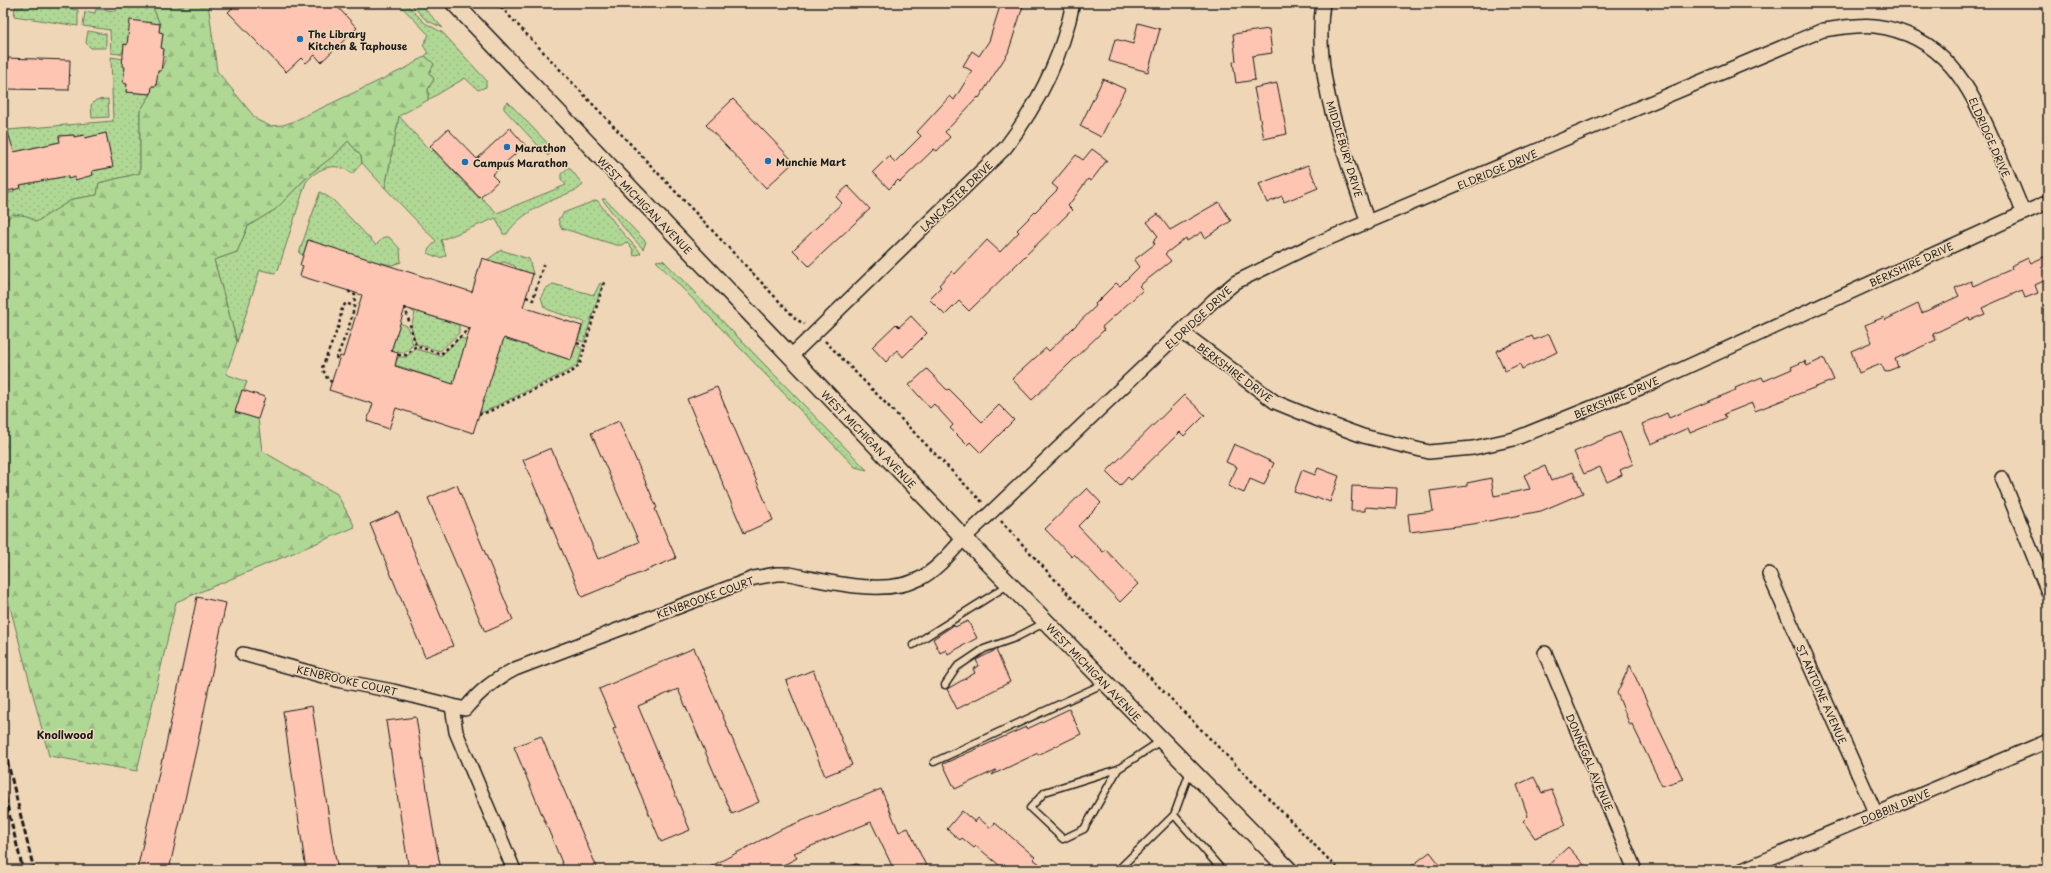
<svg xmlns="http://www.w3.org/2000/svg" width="2051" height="873" viewBox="0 0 2051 873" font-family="'Playpen Sans',sans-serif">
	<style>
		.grass { fill: url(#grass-dots); stroke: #667a58 }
		.forest { fill: url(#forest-firs); stroke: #667a58 }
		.building { fill: #fec5b2; stroke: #1c1c1c; fill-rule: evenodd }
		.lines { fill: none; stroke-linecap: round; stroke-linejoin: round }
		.service-casing { stroke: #1c1c1c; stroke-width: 9 }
		.minor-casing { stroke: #1c1c1c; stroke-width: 16 }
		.tertiary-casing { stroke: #1c1c1c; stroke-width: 19 }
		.path { stroke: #1c1c1c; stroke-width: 2.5; stroke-dasharray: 3 3; stroke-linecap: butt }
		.service { stroke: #efd6b7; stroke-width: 6 }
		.minor { stroke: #efd6b7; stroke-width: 13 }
		.tertiary { stroke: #efd6b7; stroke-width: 16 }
		.rail { stroke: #1c1c1c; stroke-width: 3; stroke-dasharray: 6 3; stroke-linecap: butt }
		.poi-dot { fill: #1f6fb2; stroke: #efd6b7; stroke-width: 1.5 }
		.labels { text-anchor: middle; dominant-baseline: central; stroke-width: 3; stroke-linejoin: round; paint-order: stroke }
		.poi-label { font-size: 10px; font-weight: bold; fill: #1c1c1c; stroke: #efd6b7; text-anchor: start }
		.street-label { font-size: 10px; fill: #1c1c1c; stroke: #efd6b7 }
		.neighbourhood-label { font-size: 11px; font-weight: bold; fill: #1c1c1c; stroke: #efd6b7 }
	</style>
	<defs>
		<pattern id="grass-dots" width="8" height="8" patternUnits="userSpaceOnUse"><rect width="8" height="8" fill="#b0d895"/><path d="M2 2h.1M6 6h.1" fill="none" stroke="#97b980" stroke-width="1.8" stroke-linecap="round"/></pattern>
		<pattern id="forest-firs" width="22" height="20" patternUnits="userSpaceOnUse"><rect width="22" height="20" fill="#b0d895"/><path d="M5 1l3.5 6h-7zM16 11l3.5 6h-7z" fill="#97b980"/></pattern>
	</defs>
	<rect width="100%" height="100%" fill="#efd6b7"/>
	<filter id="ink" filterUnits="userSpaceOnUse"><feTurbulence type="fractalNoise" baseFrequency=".025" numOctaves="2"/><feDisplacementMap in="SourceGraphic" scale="8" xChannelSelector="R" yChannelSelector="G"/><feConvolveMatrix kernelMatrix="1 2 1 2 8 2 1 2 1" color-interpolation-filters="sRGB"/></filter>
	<g filter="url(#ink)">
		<!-- grass -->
		<g class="grass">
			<polygon points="39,3 55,3 55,6 78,10 78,26 14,16 15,7 23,7 23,4 39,6"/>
			<polygon points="117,3 151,3 160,24 127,45 124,44 124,52 122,52 121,54 111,53 110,30 83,26 85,11 95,13 96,9 116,11"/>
			<polygon points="398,3 405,3 425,23 443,33 486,80 486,87 478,90 465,78 428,100 428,89 434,79 429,73 434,64 425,56 428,53 423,45 429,35"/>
			<polygon points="410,3 419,3 443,28 426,20"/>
			<polygon points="88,31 106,34 106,48 91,48 86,43"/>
			<polygon points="111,57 123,59 125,67 123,82 127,84 126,92 151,94 140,111 140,173 99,183 97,195 73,199 36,222 27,216 3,223 3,192 7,191 7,193 14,192 14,189 21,188 20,185 36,182 51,175 51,179 68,176 68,178 89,175 89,176 93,175 92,171 112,167 106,133 85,138 84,135 74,137 73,135 60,136 60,142 14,152 13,149 4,148 8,130 113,121"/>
			<polygon points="108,99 109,117 92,118 91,105 96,100"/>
			<polygon points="508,102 554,150 548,156 504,109 504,105"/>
			<path d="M399 116 431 152 433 150 479 198 481 197 497 213 566 185 561 179V174L569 167 583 185 578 189C552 201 522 210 507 234H503L496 218 441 240 446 255C441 260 434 256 428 253V250L436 241 385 188Z"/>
			<path d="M348 141 361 156 362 163 352 174C337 160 317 168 306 182L278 270 275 273 260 270 237 342 214 260 237 252 248 226 276 209 310 174 336 154Z"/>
			<polygon points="320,192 333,200 376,245 384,237 389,237 400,249 401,262 392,265 377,262 308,240 303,255 299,253"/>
			<polygon points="602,199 605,199 646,242 643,249 623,227"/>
			<polygon points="597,200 620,230 641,253 634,256 632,248 626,242 622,245 616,245 561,228 558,219 563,215 563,213"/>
			<polygon points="501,250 529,259 533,274 516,269 515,266 504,262 499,264 487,260"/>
			<polygon points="663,260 867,470 855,467 656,261"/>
			<polygon points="600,283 602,285 584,342 578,340 584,322 549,310 544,307 541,297 545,289 553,284 594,295"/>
			<polygon points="409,309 459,325 459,333 440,351 416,344 411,327 415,313"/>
			<polygon points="400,323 407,326 413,345 404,353 391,351"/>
			<polygon points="460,338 467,340 453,384 395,365 398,357 406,357 416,349 441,356"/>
			<polygon points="504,338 571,360 576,345 582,349 578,364 572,369 484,412 479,412"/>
		</g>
		<!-- forest -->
		<polygon class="forest" points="151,3 208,3 217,71 257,120 270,126 283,125 292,122 408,67 425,56 434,64 429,73 434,79 428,89 428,100 399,116 385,188 362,163 361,156 348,141 336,154 310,174 276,209 248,226 237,252 214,260 237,342 226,374 247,382 235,412 258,419 262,451 337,494 355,527 176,602 137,771 49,756 3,580 3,223 13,214 27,216 36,222 73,199 97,195 99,183 140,173 140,111 151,94 152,86 156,86 158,71 161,71 166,57 163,57 164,50 161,48 163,33 159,32 160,24"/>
		<!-- building -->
		<g class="building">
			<polygon points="238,3 334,3 357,28 321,62 315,55 306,63 301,58 286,72 228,12"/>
			<polygon points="1001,3 1024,3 1008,53 979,98 978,97 945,132 950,137 937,151 934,149 900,182 898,180 889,189 873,172 889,156 895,162 921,136 917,132 950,96 954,100 972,71 963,66 972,51 979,56 989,41"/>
			<polygon points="130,20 160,24 159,32 163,33 161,48 164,49 161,71 158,71 156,86 152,86 151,94 126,92 127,84 123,83 125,67 122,66 124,44 127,45"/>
			<polygon points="1138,23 1160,29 1148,72 1109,61 1115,39 1133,44"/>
			<polygon points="1269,29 1272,53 1252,56 1255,80 1236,83 1233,62 1236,61 1233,34"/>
			<polygon points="3,58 70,60 69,90 3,89"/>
			<polygon points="1103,79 1125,89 1101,137 1080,126"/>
			<polygon points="1277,83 1287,134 1264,139 1254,88"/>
			<polygon points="733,99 794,162 766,188 706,125"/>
			<polygon points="6,126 14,152 60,142 59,136 74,135 74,137 84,135 85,138 106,133 113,167 92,171 93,175 75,180 75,177 68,179 68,176 51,179 20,185 21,188 3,192 3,127"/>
			<polygon points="510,128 525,145 492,175 498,181 480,198 430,146 448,129 477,159"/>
			<polygon points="1092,149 1107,160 1091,181 1088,179 1068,206 1072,210 969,311 959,301 945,315 929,299 941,287 939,285 952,271 955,274 987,240 1000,252 1019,232 1017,230 1058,189 1052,184 1076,155 1083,160"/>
			<polygon points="1308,165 1318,188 1284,202 1282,196 1267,203 1259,184"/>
			<polygon points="848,186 870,209 809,266 793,250 842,203 836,197"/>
			<polygon points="1219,202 1231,221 1205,238 1202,232 1187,241 1186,238 1165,254 1171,261 1139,286 1143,290 1102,327 1104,330 1032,400 1012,379 1046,348 1049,351 1096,306 1095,304 1116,283 1120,286 1139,267 1134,260 1155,244 1153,241 1158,236 1147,222 1158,214 1170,230"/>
			<path d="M308 240 472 292 482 258 533 274 523 307 582 326 571 360 504 338 473 433 396 408 389 429 367 421 373 404 329 390 340 356 343 357 362 295 300 276 303 266 300 265ZM405 308 470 328 453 384 395 366 398 353 391 351Z"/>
			<polygon points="2048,255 2048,279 2035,285 2038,293 2025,298 2022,290 1982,308 1985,314 1970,320 1969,317 1933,334 1936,340 1895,359 1898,367 1885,372 1881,364 1859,373 1851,351 1872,342 1865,325 1884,317 1885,320 1918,304 1922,313 1959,296 1955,288 1971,281 1973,286 2012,269 2011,266 2028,258 2031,263"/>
			<polygon points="911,316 927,333 903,357 897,350 886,362 872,347 896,324 899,327"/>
			<polygon points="1549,334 1557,352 1522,369 1520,364 1505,371 1496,351 1532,336 1534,340"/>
			<polygon points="1824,358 1834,380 1755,411 1752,403 1724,414 1726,418 1690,433 1688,428 1651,444 1642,424 1667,413 1669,418 1736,390 1735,388 1762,377 1764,381 1792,369 1791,367 1805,361 1807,366"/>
			<polygon points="927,369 947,390 949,389 982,422 999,405 1014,420 981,453 970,442 967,445 950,428 953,425 934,404 930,408 909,385"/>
			<polygon points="717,387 773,520 744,533 687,399"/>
			<polygon points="242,390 265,397 258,419 235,412"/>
			<polygon points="1184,395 1205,415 1184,436 1180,432 1131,480 1128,477 1120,486 1106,472"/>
			<polygon points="619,421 657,508 655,509 676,558 582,597 523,460 551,448 598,559 639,542 591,433"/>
			<polygon points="1620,432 1633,464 1620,470 1622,475 1607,482 1600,467 1584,474 1574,452"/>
			<polygon points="1234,444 1274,463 1264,485 1250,479 1244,493 1228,486 1237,467 1226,462"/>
			<polygon points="1545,466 1551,481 1573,472 1583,493 1541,511 1473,524 1410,532 1408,514 1433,511 1430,491 1467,486 1467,483 1491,478 1494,496 1530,489 1524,475"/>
			<polygon points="1318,468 1339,476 1330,502 1317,497 1316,499 1294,492 1302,470 1315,475"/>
			<polygon points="457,485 513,620 485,632 428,498"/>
			<polygon points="1352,486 1397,488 1396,509 1365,507 1365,511 1351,511"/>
			<polygon points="1087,488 1101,503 1078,526 1103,552 1106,550 1138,584 1120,602 1074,554 1072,557 1045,529"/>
			<polygon points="398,512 453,646 425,657 370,524"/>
			<polygon points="197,597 226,603 197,746 169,870 137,870 162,759 163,759"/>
			<polygon points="968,621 977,638 948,654 946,650 940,653 933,639 954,625 955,627"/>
			<polygon points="694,648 759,802 732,814 678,689 638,706 690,830 661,842 613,729 616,728 599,689"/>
			<polygon points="996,650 1010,682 957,709 947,689 975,673 973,669 979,666 976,660"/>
			<polygon points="1630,665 1658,727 1683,779 1662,786 1632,724 1630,725 1617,693"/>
			<polygon points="813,670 852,765 825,776 786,681"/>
			<polygon points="312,706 333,845 338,870 306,870 303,850 283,711"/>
			<polygon points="1069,709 1081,734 1038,755 1038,753 992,775 996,770 955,789 943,764 1026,727 1027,729"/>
			<polygon points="416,717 433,828 441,870 409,870 401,820 386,721"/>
			<polygon points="541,736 598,870 565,870 514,747"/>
			<polygon points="1534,777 1542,793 1552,790 1566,825 1535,838 1523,821 1528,816 1517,785"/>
			<polygon points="881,789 899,832 908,828 928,870 894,870 871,822 794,853 797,858 774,870 704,870 782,829"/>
			<polygon points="962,811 975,822 978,818 991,828 995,823 1035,857 1033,859 1048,870 1005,870 976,846 974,848 962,838 960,840 947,829"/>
			<polygon points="1568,847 1589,870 1543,870"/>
			<polygon points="1430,852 1444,870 1406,870"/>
		</g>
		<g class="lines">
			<!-- service casing -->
			<g class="service-casing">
				<g id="service">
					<polyline points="913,645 1008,585"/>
					<polyline points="945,685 957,667 984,649 1015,638 1044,623"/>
					<polyline points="934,762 1105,683"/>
					<polyline points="1118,769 1084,829 1063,839 1030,808 1045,792 1118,769 1162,740"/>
					<polyline points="1190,771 1174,815 1222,870"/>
					<polyline points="852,870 856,868 857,870"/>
					<polyline points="1118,870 1174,815"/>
					<polyline points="1270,870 1279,862"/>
				</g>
			</g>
			<!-- minor casing -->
			<g class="minor-casing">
				<g id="minor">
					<path d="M1323 3C1312 78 1345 153 1368 223"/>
					<polyline points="1182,332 1275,402 1319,420 1363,436 1429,452 1473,448 1514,439 1645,386 2048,202"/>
					<path d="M790 357 1005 148C1038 105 1062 57 1073 3"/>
					<polyline points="2002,478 2048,592"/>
					<polyline points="1769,574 1876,814"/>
					<polyline points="1545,653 1635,870"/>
					<path d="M243 654 341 681 393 691 465 709C480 691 494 680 515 669L754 578 777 574H789C826 581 883 597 919 579 937 570 950 553 964 538L1214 300 1236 282 1308 247 1823 30C1840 28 1858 24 1875 26 1944 35 1969 85 1994 142 2004 166 2014 189 2023 212"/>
					<polyline points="452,706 456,732 514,870"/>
					<polyline points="1742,870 2048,741"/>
				</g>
			</g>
			<!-- tertiary casing -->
			<g class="tertiary-casing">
				<polyline id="tertiary" points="454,3 964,538 1289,870"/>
			</g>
			<!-- path -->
			<g class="path">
				<polyline points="497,3 796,319 804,324"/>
				<polyline points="526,297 533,300 544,262"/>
				<polyline points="405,307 416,346"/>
				<polyline points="825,341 982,502"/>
				<polyline points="577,343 585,346 604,282"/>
				<polyline points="398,355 406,355 416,346 441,354 470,328"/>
				<path d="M336 359C344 339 355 316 355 295L346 290"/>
				<polyline points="332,382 328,380 322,368 339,325 342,308 346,303 353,306"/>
				<polyline points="479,414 488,412 573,371 580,364 585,346"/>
				<polyline points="1001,521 1070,596 1339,870"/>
			</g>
			<!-- service -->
			<use href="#service" class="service"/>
			<!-- minor -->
			<use href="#minor" class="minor"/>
			<!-- tertiary -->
			<use href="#tertiary" class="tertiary"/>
			<!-- rail -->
			<g class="rail">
				<polyline points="3,743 34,870"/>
				<polyline points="3,789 23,870"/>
			</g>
		</g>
	</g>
	<!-- markers -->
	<g class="poi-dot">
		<circle cx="300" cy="39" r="4"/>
		<circle cx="507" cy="147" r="4"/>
		<circle cx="768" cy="161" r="4"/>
		<circle cx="465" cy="162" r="4"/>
	</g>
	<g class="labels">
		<!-- poi labels -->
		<g class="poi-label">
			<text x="308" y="33">The Library<tspan x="308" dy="12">Kitchen &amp; Taphouse</tspan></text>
			<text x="515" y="147">Marathon</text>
			<text x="776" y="161">Munchie Mart</text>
			<text x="473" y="162">Campus Marathon</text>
		</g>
		<!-- street labels -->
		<g class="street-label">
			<text transform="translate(1990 137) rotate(66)">ELDRIDGE DRIVE</text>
			<text transform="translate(1345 149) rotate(73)">MIDDLEBURY DRIVE</text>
			<text transform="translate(1497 169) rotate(-23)">ELDRIDGE DRIVE</text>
			<text transform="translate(956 196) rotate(-44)">LANCASTER DRIVE</text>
			<text transform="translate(645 205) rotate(46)">WEST MICHIGAN AVENUE</text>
			<text transform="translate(1911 264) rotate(-25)">BERKSHIRE DRIVE</text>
			<text transform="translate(1198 317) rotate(-43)">ELDRIDGE DRIVE</text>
			<text transform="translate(1235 372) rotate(37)">BERKSHIRE DRIVE</text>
			<text transform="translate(1616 397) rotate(-23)">BERKSHIRE DRIVE</text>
			<text transform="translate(869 439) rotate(46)">WEST MICHIGAN AVENUE</text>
			<text transform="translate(705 597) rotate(-20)">KENBROOKE COURT</text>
			<text transform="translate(1094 672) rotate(46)">WEST MICHIGAN AVENUE</text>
			<text transform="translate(347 680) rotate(13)">KENBROOKE COURT</text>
			<text transform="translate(1822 694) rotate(66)">ST ANTOINE AVENUE</text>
			<text transform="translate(1590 762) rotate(67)">DONNEGAL AVENUE</text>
			<text transform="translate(1895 806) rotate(-23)">DOBBIN DRIVE</text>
		</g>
		<!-- neighbourhood labels -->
		<g class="neighbourhood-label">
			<text x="65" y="734">Knollwood</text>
		</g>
	</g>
	<!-- margin -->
	<rect width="2051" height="873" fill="none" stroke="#efd6b7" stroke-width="16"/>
	<rect x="8" y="8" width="2035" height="857" fill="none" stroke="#1c1c1c" stroke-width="1.5" filter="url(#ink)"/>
</svg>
